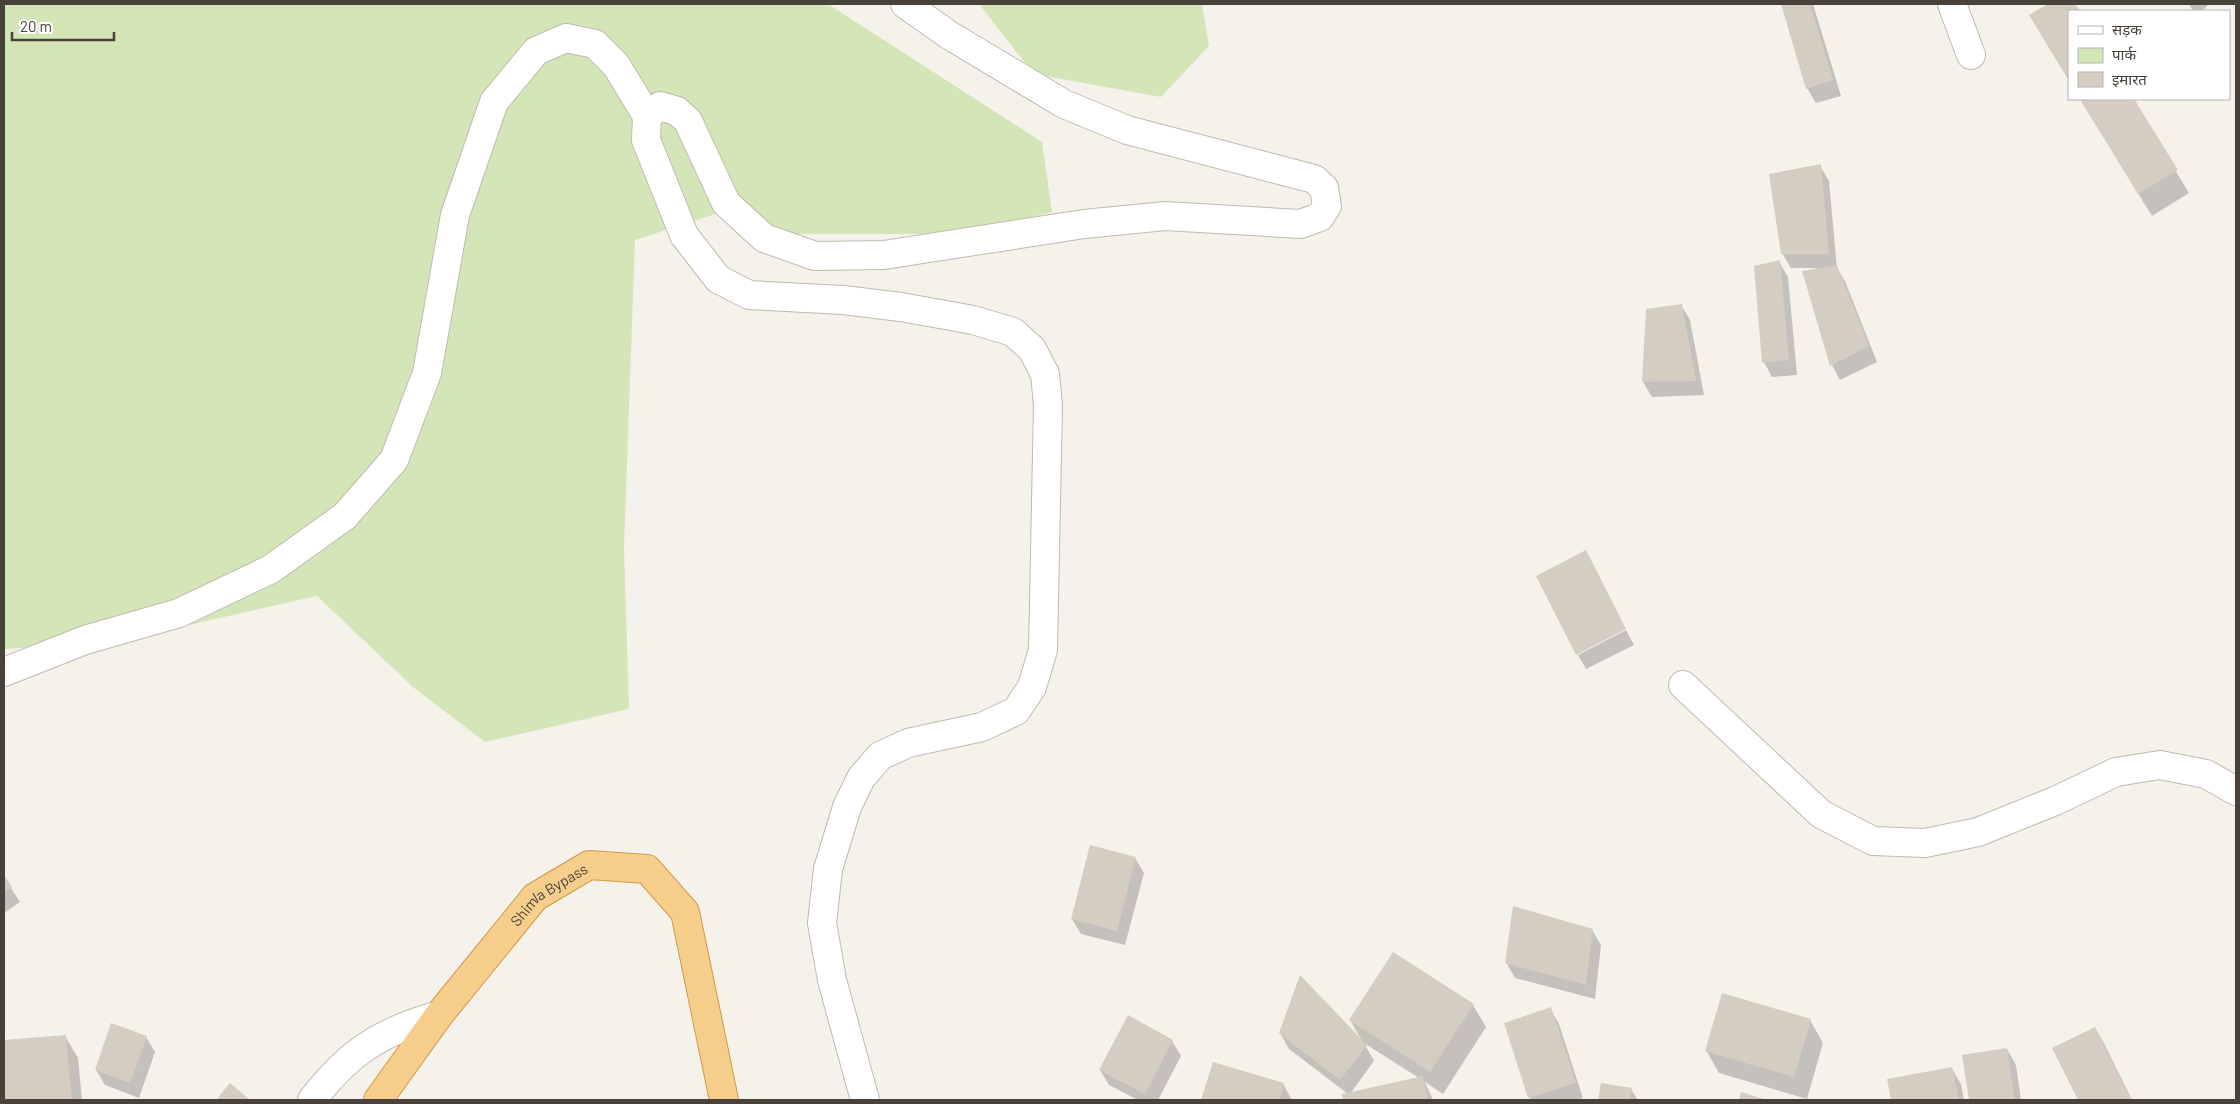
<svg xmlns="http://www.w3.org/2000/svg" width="2240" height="1104" viewBox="0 0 2240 1104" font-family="Barlow,'Noto Sans Devanagari',sans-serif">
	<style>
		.green { fill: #d4e6b8 }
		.shadow { fill: #0003; fill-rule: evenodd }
		.building { fill: #d6cdc2 }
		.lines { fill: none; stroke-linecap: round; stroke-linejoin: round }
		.minor-casing { stroke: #c0b9af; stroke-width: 30 }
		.trunk-casing { stroke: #d49747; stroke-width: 30 }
		.minor { stroke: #fff; stroke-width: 28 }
		.trunk { stroke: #f6ce8c; stroke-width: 28 }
		.labels { text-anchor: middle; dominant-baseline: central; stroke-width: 4; stroke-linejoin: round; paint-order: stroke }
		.street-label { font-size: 15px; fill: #49423a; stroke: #fff }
	</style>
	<rect width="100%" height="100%" fill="#f5f2ec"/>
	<!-- green -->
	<g class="green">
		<polygon points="4,4 828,4 1042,142 1052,212 961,234 768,234 722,212 635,240 624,549 629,709 485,742 414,688 317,596 109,643 4,649"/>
		<polygon points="979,4 1202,4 1209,46 1161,97 1034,74"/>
	</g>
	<!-- shadow -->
	<g class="shadow">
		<polygon points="1782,4 1813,4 1841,96 1816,103 1807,88"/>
		<polygon points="2189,4 2209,4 2202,11 2193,11"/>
		<polygon points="2080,99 2132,99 2189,193 2152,216"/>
		<polygon points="1820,166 1829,181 1837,268 1845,281 1877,362 1840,380 1832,365 1815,268 1791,268 1782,253"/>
		<polygon points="1779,262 1788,277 1797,375 1772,377 1764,362"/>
		<polygon points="1681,305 1690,320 1704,395 1652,397 1643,382 1648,310"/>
		<polygon points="1626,630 1634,645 1586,669 1578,655"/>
		<polygon points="1135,858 1144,873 1125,945 1081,934 1072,919"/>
		<polygon points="4,877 20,902 4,913"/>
		<polygon points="1592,930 1601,945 1595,999 1515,978 1506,962"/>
		<path d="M1473 1005 1486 1027 1443 1094 1425 1082 1433 1100H1344L1343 1095 1348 1094 1289 1049 1280 1033 1362 1041 1350 1020ZM1364 1043 1419 1078 1350 1094 1374 1061Z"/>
		<polygon points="1550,1009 1559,1024 1583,1098 1577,1100 1531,1100 1505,1024"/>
		<polygon points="1810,1020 1823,1043 1807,1099 1719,1073 1706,1050"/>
		<polygon points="2095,1028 2104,1043 2132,1100 2079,1100 2054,1048"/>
		<polygon points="65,1036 78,1058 82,1100 4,1100 4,1041"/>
		<polygon points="146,1037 155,1052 139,1098 105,1085 96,1070"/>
		<polygon points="1172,1041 1181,1056 1158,1100 1138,1100 1109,1085 1100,1070"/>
		<polygon points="2007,1049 2016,1065 2021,1100 1970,1100 1964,1056"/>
		<polygon points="1213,1063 1283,1084 1292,1100 1203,1100"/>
		<polygon points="1952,1069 1961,1084 1964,1100 1892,1100 1888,1080"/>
		<polygon points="1602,1084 1631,1089 1638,1100 1599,1100"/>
	</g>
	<!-- building -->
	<g class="building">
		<polygon points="1781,4 1810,4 1833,80 1806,89"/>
		<polygon points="2048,4 2075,4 2080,11 2069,11 2069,81 2029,15"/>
		<polygon points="2080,99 2134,99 2178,170 2138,194"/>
		<polygon points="1821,164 1829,254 1781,254 1769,174"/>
		<polygon points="1780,260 1789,360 1762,363 1754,266"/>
		<polygon points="1837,265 1869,346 1830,366 1802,271"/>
		<polygon points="1682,304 1696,381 1642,382 1646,309"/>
		<polygon points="1586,550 1626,629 1576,655 1536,576"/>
		<polygon points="1090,845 1136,857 1117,931 1071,919"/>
		<polygon points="4,875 12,887 4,892"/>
		<polygon points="1513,906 1593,929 1586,985 1505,963"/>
		<polygon points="1393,952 1474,1004 1430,1072 1349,1020"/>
		<polygon points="1300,975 1367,1045 1340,1080 1279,1033"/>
		<polygon points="1722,993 1811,1019 1794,1077 1705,1051"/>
		<polygon points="1551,1007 1576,1083 1528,1098 1504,1023"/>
		<polygon points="1128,1015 1173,1040 1145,1094 1099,1070"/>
		<polygon points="111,1023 147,1036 130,1083 95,1070"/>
		<polygon points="2095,1027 2132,1100 2078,1100 2052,1048"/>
		<polygon points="66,1035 72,1100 4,1100 4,1040"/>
		<polygon points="2007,1048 2015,1100 1969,1100 1962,1055"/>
		<polygon points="1213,1062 1284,1083 1279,1100 1201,1100"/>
		<polygon points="1952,1067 1959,1100 1891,1100 1887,1079"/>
		<polygon points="1423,1076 1428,1100 1343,1100 1342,1094"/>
		<polygon points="230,1083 250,1100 216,1100"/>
		<polygon points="1601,1083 1632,1088 1630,1100 1598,1100"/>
		<polygon points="1741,1092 1767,1100 1739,1100"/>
	</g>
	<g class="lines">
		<!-- minor casing -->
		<g class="minor-casing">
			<g id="minor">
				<polyline points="1952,4 1971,55"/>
				<polyline points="4,672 85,640 179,613 271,569 345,516 394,460 427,373 455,215 494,102 536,51 566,38 595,44 616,65 647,116"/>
				<polyline points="1683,685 1821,814 1873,841 1925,843 1978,832 2055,801 2116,772 2160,765 2206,774 2236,791"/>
				<path d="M312 1100C349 1052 380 1032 439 1015"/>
				<polyline points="865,1100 832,980 822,923 828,869 847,807 861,778 880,756 908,743 982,727 1016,711 1032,687 1043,650 1048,405 1045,374 1032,349 1013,332 973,320 901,307 843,300 749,295 718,279 684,235 646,140 647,116 660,106 677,111 688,121 726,203 764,238 815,256 884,255 1084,224 1165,216 1300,224 1320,217 1327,206 1324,188 1314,179 1127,130 1064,104 949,35 905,4"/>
			</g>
		</g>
		<!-- trunk casing -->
		<g class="trunk-casing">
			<g id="trunk">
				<path id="s1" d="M378 1100 439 1015 535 897 589 865 647 869 685 912 724 1100"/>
			</g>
		</g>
		<!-- minor -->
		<use href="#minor" class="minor"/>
		<!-- trunk -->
		<use href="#trunk" class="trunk"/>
	</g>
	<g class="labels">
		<!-- street labels -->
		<g class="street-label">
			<text stroke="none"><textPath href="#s1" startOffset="269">Shimla Bypass</textPath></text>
		</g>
	</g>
	<!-- border -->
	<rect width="2240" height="1104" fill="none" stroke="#49423a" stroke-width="10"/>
	<!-- legend -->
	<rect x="2068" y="10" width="162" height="90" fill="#ffffff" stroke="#b6b3b0"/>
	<rect x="2078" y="26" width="25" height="8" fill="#ffffff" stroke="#b6b3b0"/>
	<text x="2112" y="35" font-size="15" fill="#49423a">सड़क</text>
	<rect x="2078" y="48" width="25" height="15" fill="#d4e6b8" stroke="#b6b3b0"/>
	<text x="2112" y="60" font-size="15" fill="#49423a">पार्क</text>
	<rect x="2078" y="72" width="25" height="15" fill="#d6cdc2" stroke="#b6b3b0"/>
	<text x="2112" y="85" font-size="15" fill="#49423a">इमारत</text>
	<!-- scale -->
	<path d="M12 32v8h102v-8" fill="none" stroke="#49423a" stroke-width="2.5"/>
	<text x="20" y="32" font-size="15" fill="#49423a" stroke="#ffffff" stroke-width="4" paint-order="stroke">20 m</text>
</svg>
